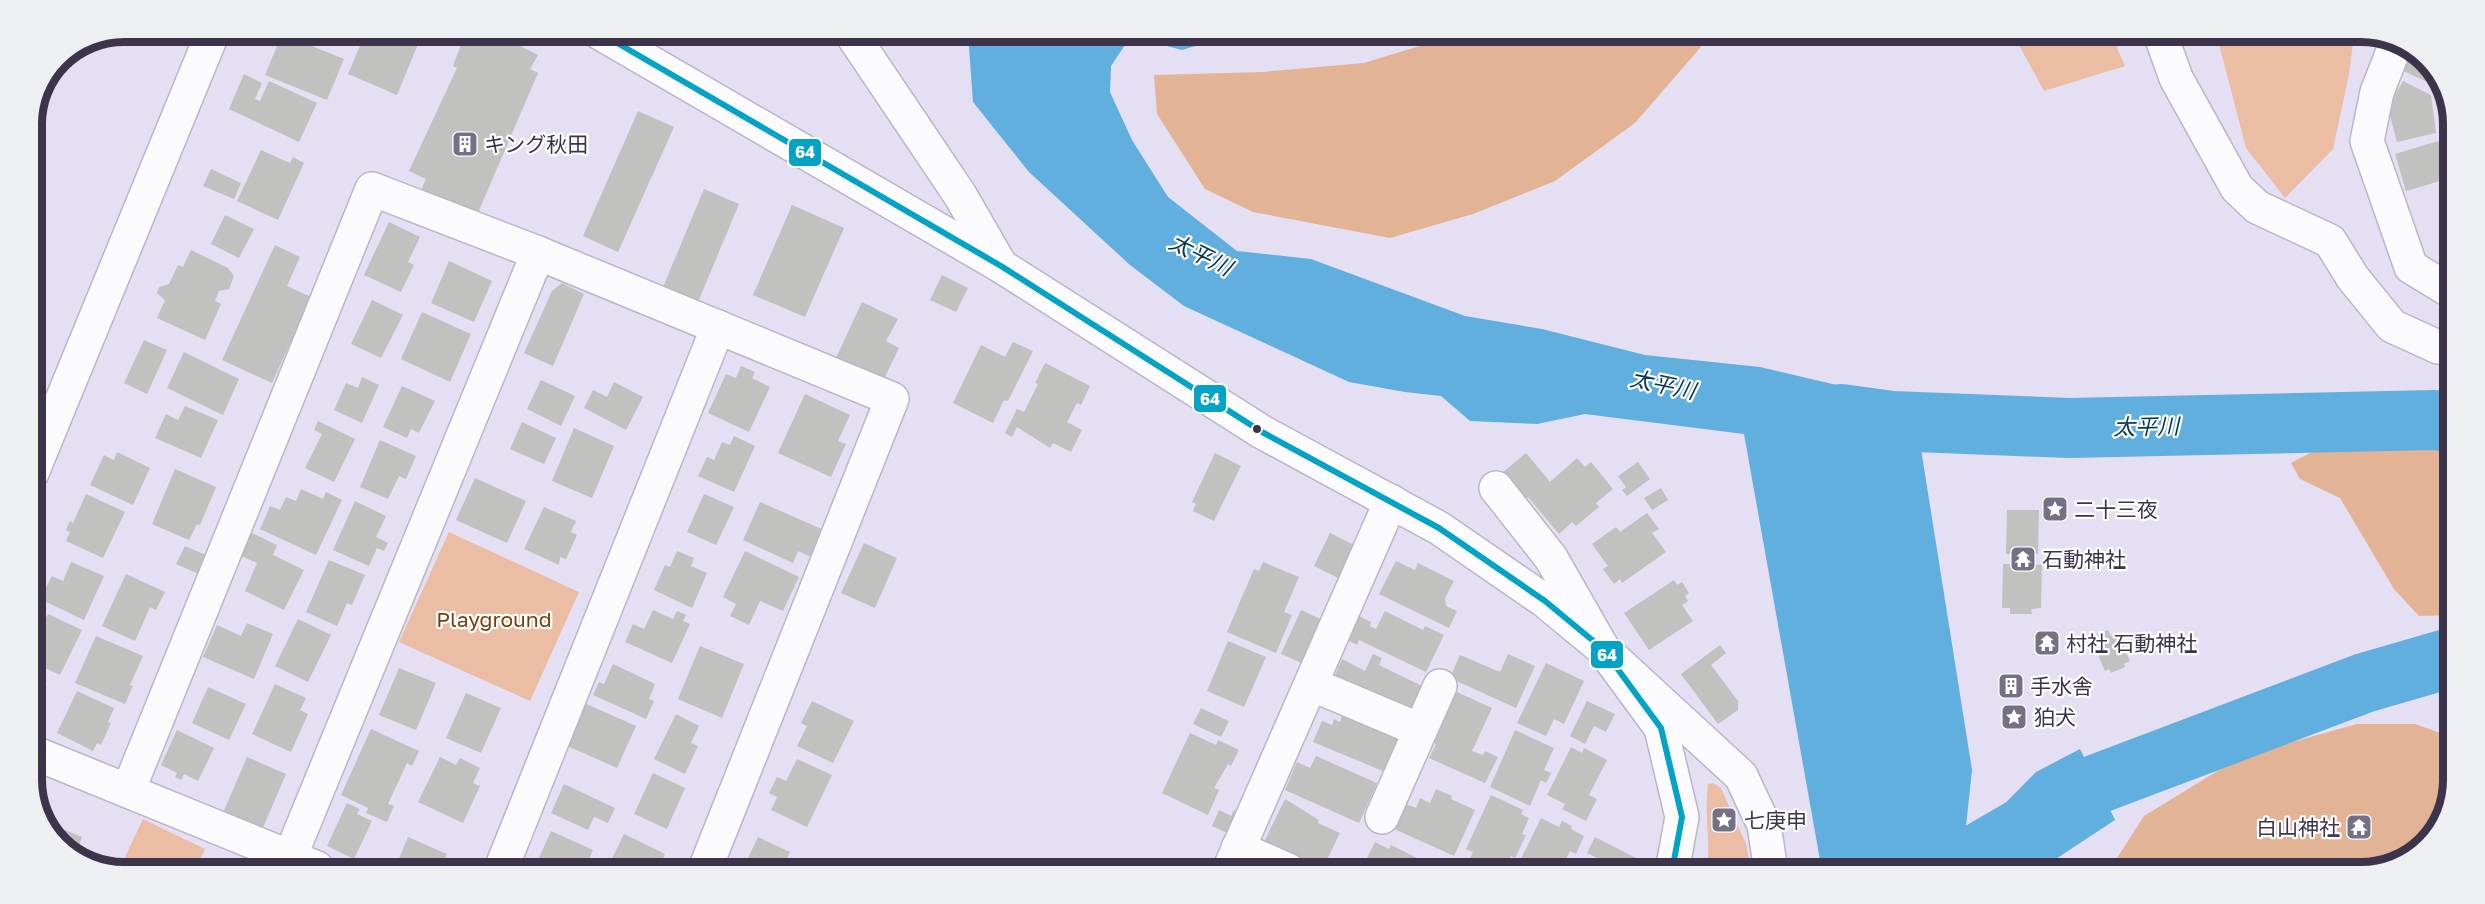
<svg xmlns="http://www.w3.org/2000/svg" width="2485" height="904" viewBox="0 0 2485 904" font-family="'Golos Text','Noto Sans JP',sans-serif">
	<style>
		.green { fill: #eabda4 }
		.forest { fill: #e3b396 }
		.water { fill: #61afde }
		.lines { fill: none; stroke-linecap: round; stroke-linejoin: round }
		.river { stroke: #61afde; stroke-width: 60 }
		.building { fill: #c1c1bf }
		.minor-casing { stroke: #bab5c8; stroke-width: 36 }
		.major-casing { stroke: #bab5c8; stroke-width: 36 }
		.minor { stroke: #fbfafd; stroke-width: 33 }
		.major { stroke: #fbfafd; stroke-width: 33 }
		.bus-1-casing { stroke: #fefffe; stroke-width: 10 }
		.bus-1 { stroke: #03a3c7; stroke-width: 6 }
		.bus-dot { fill: #3b344b; stroke: #fefffe; stroke-width: 2 }
		.labels { text-anchor: middle; dominant-baseline: central; stroke-width: 4.5; stroke-linejoin: round; paint-order: stroke }
		.poi-label { font-size: 21px; fill: #3b344b; stroke: #fefffe; text-anchor: start }
		.park-label { font-size: 21px; fill: #77410d; stroke: #fefffe }
		.water-label { font-size: 22px; font-style: italic; fill: #083750; stroke: #fefffe }
		.rim { fill: none; stroke: #3b344b; stroke-width: 8 }
		.line-badge { stroke: #fefffe; stroke-width: 2 }
		.badge-label { font-size: 16px; text-anchor: middle; font-weight: bold; fill: #fff }
	</style>
	<rect width="100%" height="100%" fill="#e4dff2"/>
	<!-- green -->
	<g class="green">
		<polygon points="2014,36 2112,36 2125,66 2044,91"/>
		<polygon points="2217,36 2354,36 2349,74 2333,149 2285,198 2246,148"/>
		<polygon points="449,532 579,592 530,701 399,642"/>
		<path d="M1713 783 1721 788 1746 844 1751 871H1707C1711 842 1704 813 1708 784Z"/>
		<polygon points="143,819 205,849 196,868 174,868 166,864 164,868 120,868"/>
	</g>
	<!-- forest -->
	<g class="forest">
		<polygon points="1459,34 1707,35 1700,48 1635,123 1555,181 1473,214 1390,238 1253,212 1205,189 1157,114 1154,75 1262,72 1364,63"/>
		<polygon points="2422,436 2451,444 2450,615 2419,616 2394,589 2340,498 2300,479 2291,463 2310,453"/>
		<polygon points="2357,724 2415,724 2449,736 2449,809 2417,854 2361,872 2108,872 2144,816 2242,756"/>
	</g>
	<!-- water -->
	<polygon class="water" points="968,33 1332,34 1291,43 1229,36 1182,50 1148,41 1127,42 1111,66 1110,92 1132,140 1168,197 1237,251 1311,259 1465,316 1542,329 1645,355 1760,367 1922,405 1921,449 1972,770 1964,845 2036,772 2080,749 2115,820 2036,872 1822,871 1744,434 1585,414 1537,424 1470,421 1441,396 1405,392 1349,382 1184,306 1130,265 1029,172 973,102"/>
	<g class="lines">
		<!-- river -->
		<g class="river">
			<polyline points="1841,414 1892,421 2069,428 2434,420 2451,422"/>
			<polyline points="1946,872 2097,784 2364,683 2450,658"/>
		</g>
	</g>
	<!-- building -->
	<g class="building">
		<polygon points="366,32 423,32 397,95 348,74"/>
		<polygon points="466,32 493,32 538,55 530,69 538,73 477,215 421,190 426,179 409,171 457,68 453,66"/>
		<polygon points="282,34 344,59 327,100 265,75"/>
		<polygon points="2404,46 2434,67 2442,89 2395,67"/>
		<polygon points="244,74 262,83 255,99 260,101 269,81 317,103 299,142 229,109"/>
		<polygon points="2403,81 2431,95 2436,133 2397,142 2388,108"/>
		<polygon points="638,111 674,127 618,252 583,236"/>
		<polygon points="2438,141 2450,178 2406,191 2395,154"/>
		<polygon points="261,150 290,163 293,157 304,163 278,220 237,201"/>
		<polygon points="211,169 241,183 234,199 203,186"/>
		<polygon points="704,189 739,204 698,302 663,287"/>
		<polygon points="792,205 844,228 805,317 753,295"/>
		<polygon points="225,215 254,229 239,258 211,244"/>
		<polygon points="389,222 420,237 408,262 414,265 401,292 364,275"/>
		<polygon points="275,245 300,257 287,286 311,297 272,383 222,360"/>
		<polygon points="191,250 228,268 234,276 229,289 219,291 215,301 221,304 205,340 157,318 165,300 157,293 159,287 169,284 178,265 183,267"/>
		<polygon points="449,261 492,281 474,322 431,303"/>
		<polygon points="942,275 968,288 956,312 930,300"/>
		<polygon points="562,283 584,294 553,366 524,353 552,291"/>
		<polygon points="372,300 403,315 381,358 351,344"/>
		<polygon points="862,302 898,319 886,341 899,348 881,385 835,360"/>
		<polygon points="422,312 471,334 450,382 401,359"/>
		<polygon points="144,340 167,350 147,394 124,383"/>
		<polygon points="1013,342 1033,351 1008,401 1004,400 993,423 953,403 981,345 1005,357"/>
		<polygon points="184,352 239,379 223,415 167,388"/>
		<polygon points="1045,363 1090,386 1081,405 1077,403 1067,422 1082,430 1071,452 1053,443 1050,448 1017,427 1012,437 1005,433 1017,409 1024,412 1038,384 1035,383"/>
		<polygon points="741,366 755,372 752,378 770,387 749,432 708,413 726,374 736,378"/>
		<polygon points="362,377 379,385 362,423 334,410 346,383 358,388"/>
		<polygon points="541,380 575,396 561,426 527,409"/>
		<polygon points="614,382 643,397 626,430 584,408 593,390 607,397"/>
		<polygon points="402,386 435,401 419,433 411,429 407,438 383,427"/>
		<polygon points="805,394 850,415 838,441 846,444 831,477 778,453"/>
		<polygon points="185,406 218,420 201,458 155,438 166,414 178,420"/>
		<polygon points="318,421 355,439 334,482 305,468 322,434 314,430"/>
		<polygon points="522,422 556,438 544,464 510,449"/>
		<polygon points="574,428 614,446 592,498 552,481"/>
		<polygon points="734,436 755,446 734,492 698,476 707,457 714,460 722,442 730,445"/>
		<polygon points="380,440 416,456 406,479 399,476 388,499 360,487"/>
		<polygon points="117,452 150,468 133,505 90,485 104,455 114,460"/>
		<polygon points="1215,453 1241,466 1214,521 1193,511 1196,504 1192,502"/>
		<polygon points="1526,453 1550,482 1577,458 1585,467 1591,462 1613,489 1596,503 1599,507 1576,526 1572,522 1559,534 1528,497 1524,501 1501,474"/>
		<polygon points="1638,462 1650,479 1627,496 1622,490 1626,487 1618,476"/>
		<polygon points="175,469 216,487 200,525 197,524 189,540 152,524"/>
		<polygon points="475,478 526,501 507,543 456,520"/>
		<polygon points="1661,488 1668,500 1652,510 1644,498"/>
		<polygon points="301,489 323,499 326,492 342,500 316,555 260,529 270,506 280,510 286,497 296,501"/>
		<polygon points="86,494 125,512 103,558 66,541 70,532 66,530 70,521 73,523"/>
		<polygon points="704,494 734,507 716,545 687,532"/>
		<polygon points="355,501 386,516 376,537 388,543 384,551 377,548 369,566 333,550"/>
		<polygon points="760,502 824,530 811,557 798,551 793,563 743,540"/>
		<polygon points="544,507 576,521 571,532 577,535 566,559 560,557 559,565 524,549"/>
		<polygon points="2007,510 2039,510 2038,554 2031,554 2030,564 2042,565 2041,608 2031,609 2032,614 2010,614 2010,608 2002,608 2003,564 2015,564 2015,554 2006,554"/>
		<polygon points="1647,513 1659,529 1652,533 1666,552 1622,583 1620,579 1614,584 1603,569 1608,566 1592,544 1616,527 1620,532"/>
		<polygon points="250,532 277,545 273,555 304,570 284,610 245,591 257,563 239,555"/>
		<polygon points="1330,533 1356,546 1340,579 1314,566"/>
		<polygon points="864,543 897,558 875,608 841,593"/>
		<polygon points="185,546 210,557 201,575 176,564"/>
		<polygon points="677,551 694,558 691,566 707,573 692,608 654,590 665,565 670,567"/>
		<polygon points="745,551 799,577 783,611 760,601 749,625 730,616 736,604 723,597"/>
		<polygon points="329,560 365,575 352,605 347,603 337,626 306,612"/>
		<polygon points="1396,561 1415,570 1418,563 1454,581 1445,598 1446,606 1457,611 1449,628 1379,594"/>
		<polygon points="71,562 104,576 84,620 40,599 52,576 63,581"/>
		<polygon points="1263,562 1299,577 1284,612 1292,615 1276,653 1227,632 1254,569 1259,571"/>
		<polygon points="126,574 165,592 156,610 150,607 135,641 102,626"/>
		<polygon points="1674,580 1677,585 1682,582 1689,593 1685,596 1688,601 1682,605 1693,621 1649,650 1624,613"/>
		<polygon points="653,610 673,619 677,611 686,615 683,621 690,624 672,663 625,642 633,624 644,629"/>
		<polygon points="1301,610 1327,622 1306,665 1281,654"/>
		<polygon points="1385,611 1423,630 1425,626 1444,635 1426,672 1359,640 1357,645 1345,639 1357,615 1371,622 1370,626 1376,629"/>
		<polygon points="48,614 82,630 60,675 32,662 32,648"/>
		<polygon points="298,619 331,635 308,682 275,666"/>
		<polygon points="247,623 273,634 254,679 203,657 217,625 241,636"/>
		<polygon points="2108,630 2112,637 2118,635 2130,661 2124,664 2125,667 2111,673 2109,669 2105,671 2095,648 2100,646 2096,635"/>
		<polygon points="96,636 143,656 130,685 133,686 125,704 75,683"/>
		<polygon points="1228,641 1266,657 1244,707 1207,691"/>
		<polygon points="1720,645 1726,653 1711,665 1738,701 1738,710 1718,724 1681,674"/>
		<polygon points="700,646 744,664 722,718 678,699"/>
		<polygon points="1373,654 1382,658 1379,665 1422,686 1409,711 1335,675 1342,659 1365,671"/>
		<polygon points="1508,654 1535,666 1516,708 1450,678 1460,655 1500,672"/>
		<polygon points="1546,663 1584,681 1564,724 1554,719 1546,736 1517,723"/>
		<polygon points="613,664 655,684 649,699 654,701 646,719 593,695 599,682 604,684"/>
		<polygon points="399,668 436,683 416,730 379,715"/>
		<polygon points="32,673 47,680 36,704 32,702"/>
		<polygon points="2008,679 2016,680 2015,693 2007,692"/>
		<polygon points="275,684 306,698 300,710 308,714 291,752 252,734"/>
		<polygon points="208,687 246,704 229,740 192,723"/>
		<polygon points="77,691 114,708 108,722 111,723 101,745 97,743 93,751 57,733"/>
		<polygon points="1457,692 1492,708 1472,751 1483,755 1485,751 1498,757 1485,783 1429,758 1436,744 1430,741 1440,720 1443,721"/>
		<polygon points="466,693 501,708 481,753 446,738"/>
		<polygon points="812,701 854,721 833,763 797,746 807,726 801,723"/>
		<polygon points="1587,701 1615,714 1606,732 1594,726 1585,744 1570,736"/>
		<polygon points="584,703 636,726 617,768 565,745"/>
		<polygon points="1201,708 1229,721 1221,737 1193,724"/>
		<polygon points="676,714 699,726 691,743 698,746 685,774 654,759"/>
		<polygon points="1342,716 1389,736 1391,731 1405,737 1390,774 1313,742 1322,721 1332,725 1334,719 1340,722"/>
		<polygon points="371,729 419,751 412,766 407,763 388,804 394,806 387,822 366,813 368,808 341,795"/>
		<polygon points="177,730 214,748 198,781 184,774 181,780 175,777 177,773 161,765"/>
		<polygon points="1515,730 1554,748 1544,770 1551,773 1546,783 1541,780 1530,806 1490,787"/>
		<polygon points="1190,733 1216,745 1218,740 1239,750 1231,766 1228,764 1214,788 1219,790 1208,815 1162,793"/>
		<polygon points="1571,747 1582,753 1584,748 1607,760 1589,795 1597,799 1586,821 1562,809 1565,804 1547,795"/>
		<polygon points="1316,756 1377,783 1359,823 1285,790 1297,762 1310,768"/>
		<polygon points="247,757 286,774 262,830 223,813"/>
		<polygon points="440,757 456,765 460,758 480,768 473,783 480,786 463,823 418,802"/>
		<polygon points="797,759 832,775 807,827 771,810 777,797 769,793 777,777 786,781"/>
		<polygon points="653,773 685,788 667,829 634,814"/>
		<polygon points="564,784 615,808 608,823 594,817 588,830 551,813"/>
		<polygon points="1436,789 1452,796 1451,799 1475,810 1454,856 1392,828 1403,803 1416,808 1420,798 1430,803"/>
		<polygon points="1491,795 1523,810 1521,814 1529,818 1522,834 1526,835 1515,858 1511,856 1504,871 1488,865 1484,871 1468,863 1473,852 1466,849"/>
		<polygon points="1285,799 1319,820 1318,823 1340,833 1322,870 1318,870 1263,844"/>
		<polygon points="347,803 360,809 357,814 372,821 354,859 327,846"/>
		<polygon points="1219,810 1231,816 1234,810 1243,815 1234,836 1212,826"/>
		<polygon points="1541,818 1559,827 1562,821 1572,826 1571,829 1584,836 1576,854 1570,851 1560,871 1515,871"/>
		<polygon points="45,822 82,837 76,854 51,837"/>
		<polygon points="551,831 593,850 585,869 534,869"/>
		<polygon points="624,834 665,854 658,869 607,869"/>
		<polygon points="408,837 447,854 441,868 395,868"/>
		<polygon points="758,837 790,852 782,869 743,869"/>
		<polygon points="1595,837 1636,858 1630,871 1601,870 1605,862 1587,853"/>
		<polygon points="1375,842 1389,849 1391,845 1431,865 1428,871 1361,870"/>
		<polygon points="2342,856 2364,867 2362,870 2364,871 2328,872 2335,858 2340,861"/>
	</g>
	<g class="lines">
		<!-- minor casing -->
		<g class="minor-casing">
			<g id="minor">
				<polyline points="851,33 960,195 1001,266"/>
				<polyline points="2161,36 2176,78 2237,188 2257,207 2330,241 2353,278 2392,326 2438,347 2452,349"/>
				<polyline points="2397,41 2377,92 2367,141 2411,267 2447,289 2452,287"/>
				<polyline points="32,473 213,32"/>
				<polyline points="1496,488 1551,558 1603,649 1741,776 1764,825 1771,871"/>
				<polyline points="1311,684 1420,730"/>
				<polyline points="32,752 317,868"/>
				<polyline points="128,791 372,189 538,253 892,399 705,869"/>
				<polyline points="1382,817 1440,686"/>
				<polyline points="1238,848 1288,870"/>
				<polyline points="290,857 538,253"/>
				<polyline points="501,869 718,327"/>
				<polyline points="1229,870 1391,501"/>
			</g>
		</g>
		<!-- major casing -->
		<g class="major-casing">
			<polyline id="major" points="600,33 1001,266 1262,432 1439,528 1545,601 1603,649 1661,728 1682,817 1672,871"/>
		</g>
		<!-- minor -->
		<use href="#minor" class="minor"/>
		<!-- major -->
		<use href="#major" class="major"/>
		<!-- bus-1 casing -->
		<g class="bus-1-casing">
			<polyline id="bus-1" points="600,33 1001,266 1262,432 1439,528 1545,601 1603,649 1661,728 1682,817 1672,871"/>
		</g>
		<!-- bus-1 -->
		<use href="#bus-1" class="bus-1"/>
	</g>
	<!-- icons -->
	<defs>
		<g id="building-square" transform="scale(1.35)"><rect x="-9" y="-9" width="18" height="18" rx="4" fill="#767085" stroke="#fefffe"/><path d="M-4-6H4V6H1V3H-1V6H-4ZM-2.5-4.3h1.7v1.8h-1.7ZM.8-4.3h1.7v1.8H.8ZM-2.5-1h1.7V.8h-1.7ZM.8-1h1.7V.8H.8Z" fill="#fff"/></g>
		<g id="sight-square" transform="scale(1.35)"><rect x="-9" y="-9" width="18" height="18" rx="4" fill="#767085" stroke="#fefffe"/><path d="M0-6L1.8-2.2L6-1.7L2.9 1.2L3.7 5.4L0 3.3L-3.7 5.4L-2.9 1.2L-6-1.7L-1.8-2.2Z" fill="#fff"/></g>
		<g id="temple-square" transform="scale(1.35)"><rect x="-9" y="-9" width="18" height="18" rx="4" fill="#767085" stroke="#fefffe"/><path d="M0-6L5-2H3V0L6.5 2.5H4V6H1.5V3h-3V6H-4V2.5H-6.5L-3 0V-2H-5Z" fill="#fff"/></g>
	</defs>
	<g fill-rule="evenodd">
		<use href="#building-square" x="465" y="144"/>
		<use href="#sight-square" x="2055" y="509"/>
		<use href="#temple-square" x="2023" y="559"/>
		<use href="#temple-square" x="2047" y="643"/>
		<use href="#building-square" x="2011" y="686"/>
		<use href="#sight-square" x="2014" y="717"/>
		<use href="#sight-square" x="1724" y="820"/>
		<use href="#temple-square" x="2359" y="827"/>
	</g>
	<!-- markers -->
	<circle class="bus-dot" cx="1257" cy="429" r="5"/>
	<g class="labels">
		<!-- poi labels -->
		<g class="poi-label">
			<text x="484" y="144">キング秋田</text>
			<text x="2074" y="509">二十三夜</text>
			<text x="2042" y="559">石動神社</text>
			<text x="2066" y="643">村社 石動神社</text>
			<text x="2030" y="686">手水舎</text>
			<text x="2034" y="717">狛犬</text>
			<text x="1744" y="820">七庚申</text>
			<text x="2340" y="827" text-anchor="end">白山神社</text>
		</g>
		<!-- park labels -->
		<g class="park-label">
			<text x="494" y="619">Playground</text>
		</g>
		<!-- water labels -->
		<g class="water-label">
			<text transform="translate(1201 254) rotate(26)">太平川</text>
			<text transform="translate(1663 384) rotate(12)">太平川</text>
			<text transform="translate(2146 426) rotate(-1)">太平川</text>
		</g>
	</g>
	<!-- crop -->
	<path d="M0 0H2485V904H0ZM124 42H2361A82 82 0 0 1 2443 124V780A82 82 0 0 1 2361 862H124A82 82 0 0 1 42 780V124A82 82 0 0 1 124 42Z" fill="#eeeff0" fill-rule="evenodd"/>
	<path class="rim" d="M124 42H2361A82 82 0 0 1 2443 124V780A82 82 0 0 1 2361 862H124A82 82 0 0 1 42 780V124A82 82 0 0 1 124 42Z"/>
	<g class="line-badge">
		<rect x="788" y="138" width="34" height="29" rx="6" fill="#03a3c7"/>
		<rect x="1193" y="384" width="34" height="29" rx="6" fill="#03a3c7"/>
		<rect x="1590" y="640" width="34" height="29" rx="6" fill="#03a3c7"/>
	</g>
	<g class="badge-label">
		<text x="805" y="158">64</text>
		<text x="1210" y="405">64</text>
		<text x="1607" y="661">64</text>
	</g>
</svg>
